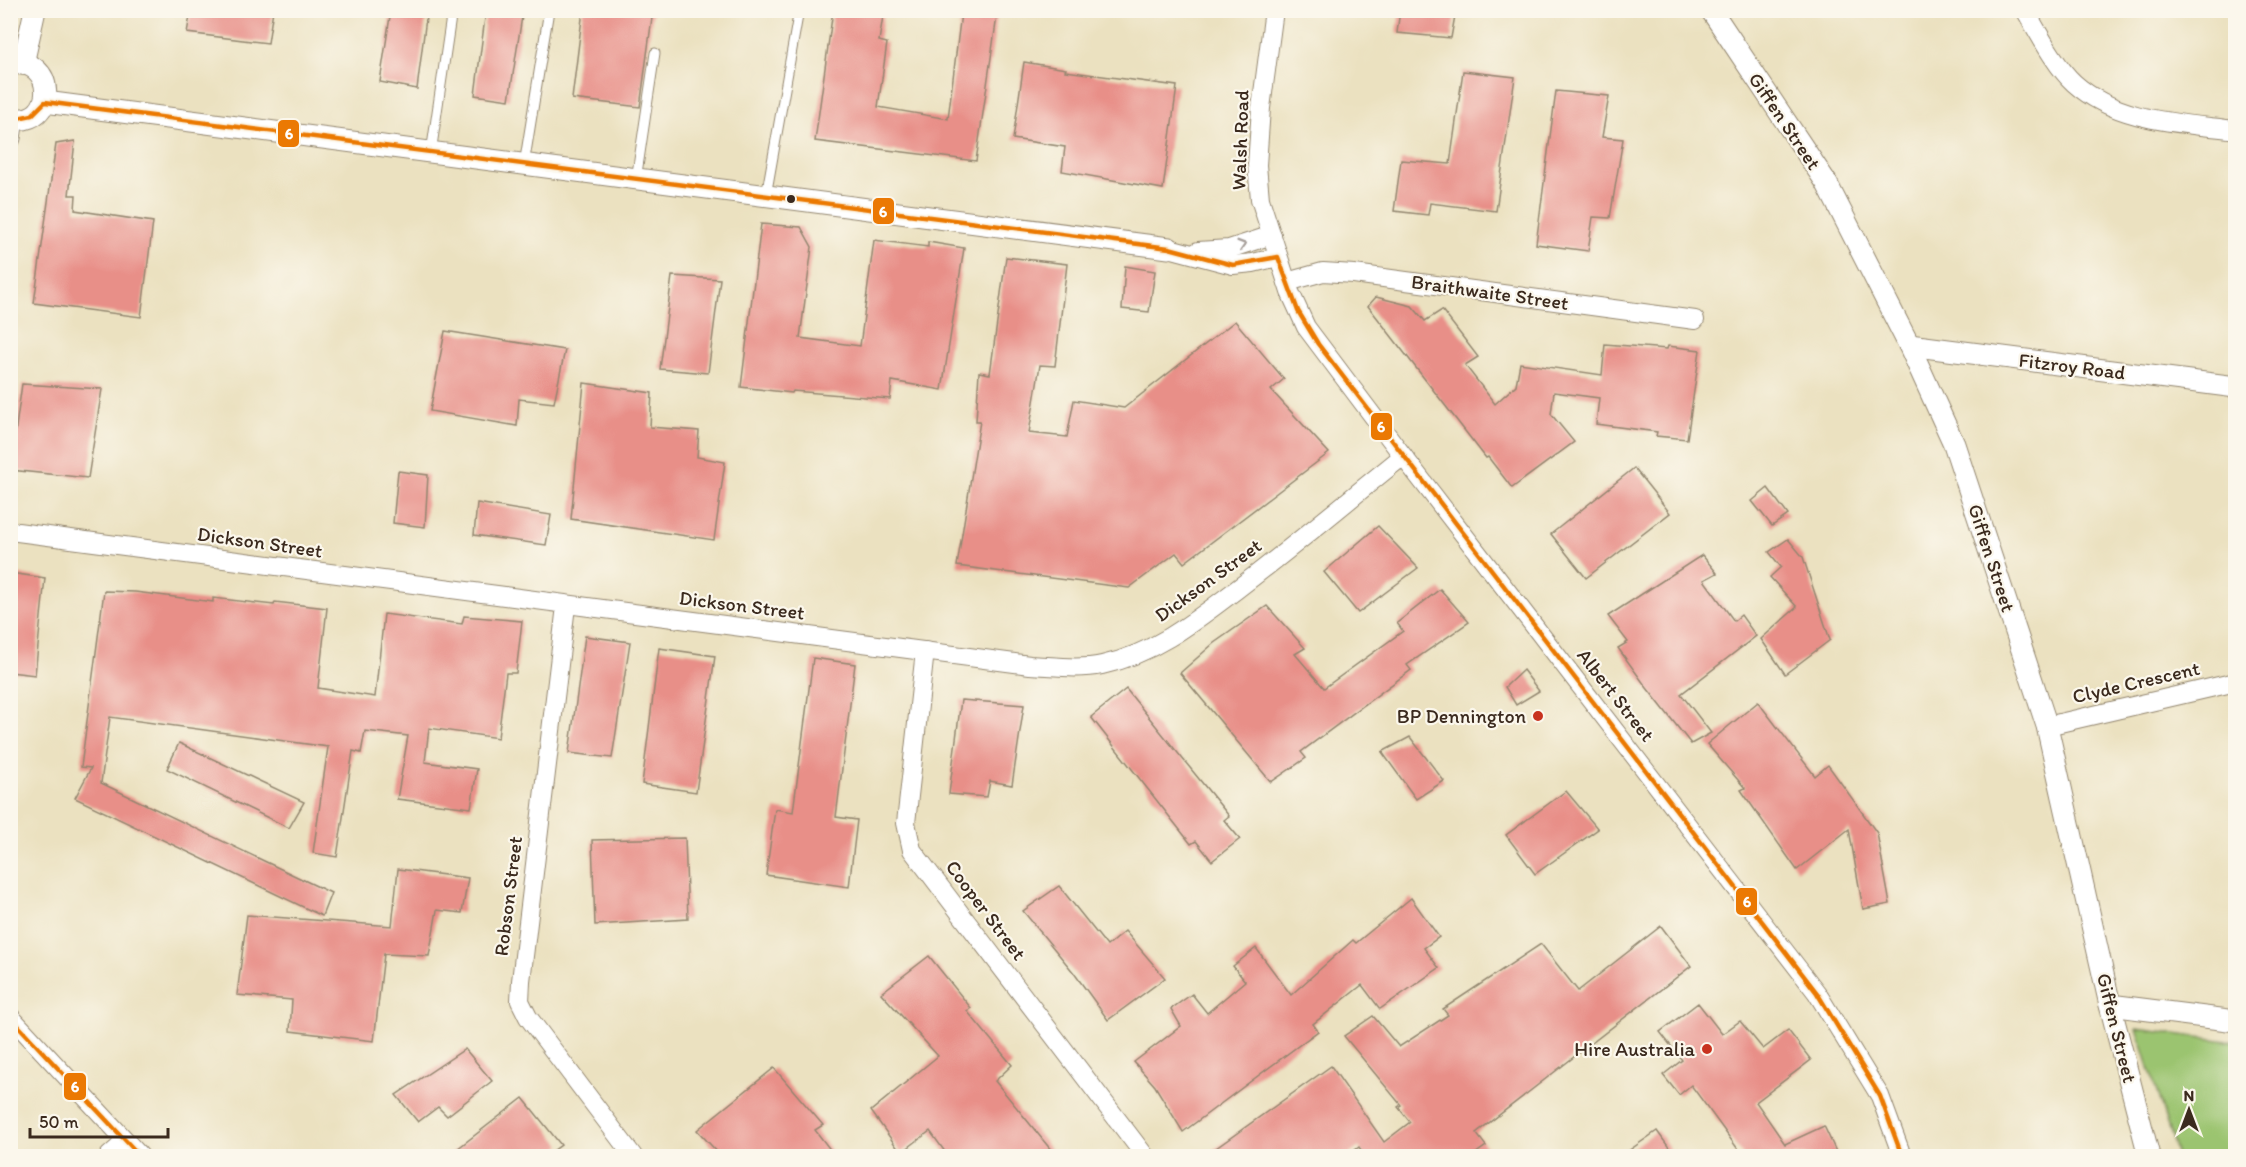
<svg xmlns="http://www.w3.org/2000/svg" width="2246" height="1167" viewBox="0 0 2246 1167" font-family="Itim,sans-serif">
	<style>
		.green { fill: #9bc470; stroke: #6b7747; stroke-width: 1.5 }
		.building { fill: #e88f88 }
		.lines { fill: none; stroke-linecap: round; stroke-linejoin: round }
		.service-casing { stroke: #93866f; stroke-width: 11 }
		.minor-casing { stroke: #93866f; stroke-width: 20 }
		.tertiary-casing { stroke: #93866f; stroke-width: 23 }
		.service { stroke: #fff; stroke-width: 9 }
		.minor { stroke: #fff; stroke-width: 18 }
		.tertiary { stroke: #fff; stroke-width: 21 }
		.bus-1-casing { stroke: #fbf7ec; stroke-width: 9 }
		.bus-1 { stroke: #eb7903; stroke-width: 4.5 }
		.oneway { stroke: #a79f9a }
		.bus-dot { fill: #3b2a1e; stroke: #fbf7ec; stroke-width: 2 }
		.poi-dot { fill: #c8321e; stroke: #fbf7ec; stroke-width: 2 }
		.labels { text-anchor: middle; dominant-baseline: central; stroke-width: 4.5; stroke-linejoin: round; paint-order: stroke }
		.street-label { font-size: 20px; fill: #3b2a1e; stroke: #fbf7ec }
		.poi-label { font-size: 20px; fill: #3b2a1e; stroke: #fbf7ec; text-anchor: end }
		.line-badge { stroke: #fbf7ec; stroke-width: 2 }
		.badge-label { font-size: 16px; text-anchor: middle; font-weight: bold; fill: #fff }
	</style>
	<rect width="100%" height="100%" fill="#fbf7ec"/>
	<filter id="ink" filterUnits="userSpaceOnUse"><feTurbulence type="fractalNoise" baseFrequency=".0167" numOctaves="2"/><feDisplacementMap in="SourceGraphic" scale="12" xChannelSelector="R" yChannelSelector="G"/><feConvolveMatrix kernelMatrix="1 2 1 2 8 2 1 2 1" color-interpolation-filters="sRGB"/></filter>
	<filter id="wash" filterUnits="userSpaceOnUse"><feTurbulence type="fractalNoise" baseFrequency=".008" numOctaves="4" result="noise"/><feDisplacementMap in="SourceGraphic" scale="24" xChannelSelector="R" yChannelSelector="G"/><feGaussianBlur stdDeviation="1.35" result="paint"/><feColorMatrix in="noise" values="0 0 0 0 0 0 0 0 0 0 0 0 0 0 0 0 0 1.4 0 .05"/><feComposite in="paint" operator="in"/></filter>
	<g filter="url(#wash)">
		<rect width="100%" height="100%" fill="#ebe1c0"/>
		<!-- green -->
		<polygon class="green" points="2137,1029 2235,1042 2235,1156 2177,1156"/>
		<g id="blocks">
			<!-- building -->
			<g class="building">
				<polygon points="191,10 273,10 268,43 187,33"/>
				<polygon points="391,10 427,10 417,89 380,82"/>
				<polygon points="486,10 523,10 509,100 475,95"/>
				<polygon points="583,10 653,10 640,107 572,99"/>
				<polygon points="833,10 884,10 879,41 887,43 878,107 948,119 961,13 997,16 976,161 815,141"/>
				<polygon points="1400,10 1456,10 1451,38 1397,33"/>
				<polygon points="1024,62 1066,69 1065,71 1177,86 1163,189 1062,171 1065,147 1013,139"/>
				<polygon points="1463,71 1515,77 1496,211 1430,203 1428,215 1394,211 1401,160 1450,164"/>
				<polygon points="1556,91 1609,96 1602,137 1623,139 1610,218 1593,217 1588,251 1536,244"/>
				<polygon points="75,141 69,195 76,195 75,210 153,222 141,317 34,303 56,144"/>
				<polygon points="761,224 801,227 812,247 800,338 860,346 874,240 928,247 928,242 964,248 942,390 892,381 890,399 793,391 792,393 741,387"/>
				<polygon points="1006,257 1067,264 1055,366 1040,365 1029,433 1067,437 1074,400 1124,408 1235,321 1284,379 1271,390 1329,453 1184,563 1176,553 1129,588 957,566 980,421 976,421 979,372 990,374"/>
				<polygon points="1125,266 1155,271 1149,312 1122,309"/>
				<polygon points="672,276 720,279 708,373 660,369"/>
				<polygon points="1376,297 1412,306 1425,321 1442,310 1478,357 1465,365 1495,404 1516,385 1520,363 1602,375 1605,344 1667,349 1668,346 1700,350 1687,439 1656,436 1657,432 1596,424 1599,398 1554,392 1551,414 1574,442 1512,488 1488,457 1486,458 1368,306"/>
				<polygon points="445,331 565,350 554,403 519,399 517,426 430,411"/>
				<polygon points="584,383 652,393 650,427 699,431 697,457 725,462 714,540 571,519"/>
				<polygon points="22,384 102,389 88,478 10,470"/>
				<polygon points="1634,468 1670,513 1586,578 1551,534"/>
				<polygon points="398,471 428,475 425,527 393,523"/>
				<polygon points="1768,488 1788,515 1772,526 1752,501"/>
				<polygon points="477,503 551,515 546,545 474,535"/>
				<polygon points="1378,526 1418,568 1358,613 1324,572"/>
				<polygon points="1788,539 1803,557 1830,640 1785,674 1761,639 1797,607 1770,577 1781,567 1769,552"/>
				<polygon points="1702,555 1717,573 1704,580 1734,621 1741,615 1756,636 1681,694 1711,733 1691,744 1647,688 1618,648 1628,642 1608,616"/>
				<polygon points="10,573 45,578 35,675 10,672"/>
				<polygon points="1440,589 1469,622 1407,665 1411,670 1301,752 1306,758 1271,782 1180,673 1214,643 1267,606 1305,648 1295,654 1324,688 1403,631 1397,623"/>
				<polygon points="104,591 135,592 213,602 213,598 274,605 275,602 327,608 318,688 375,697 384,614 462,624 464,616 522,621 516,673 506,673 498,738 429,728 425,762 477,769 471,808 397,799 408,736 365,731 361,753 353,751 337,857 313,853 328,747 110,717 101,783 331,893 322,916 75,798 91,768 81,767"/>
				<polygon points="585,636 630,642 612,758 569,753"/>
				<polygon points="659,648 715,656 696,792 642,784"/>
				<polygon points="813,658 855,664 836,817 857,820 849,887 766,875 775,809 793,812"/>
				<polygon points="1523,670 1539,691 1516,705 1505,687"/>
				<polygon points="1126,689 1229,816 1224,820 1240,839 1212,861 1196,841 1191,844 1091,717"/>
				<polygon points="961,700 1024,705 1012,785 990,781 987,797 949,794"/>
				<polygon points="1758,702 1815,776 1828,765 1877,833 1890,904 1863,909 1849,829 1797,870 1741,790 1745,788 1707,744"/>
				<polygon points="1410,737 1444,781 1416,799 1382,752"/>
				<polygon points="179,743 304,802 289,828 167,769"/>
				<polygon points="1566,791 1598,829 1535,874 1506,835"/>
				<polygon points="685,838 688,919 595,925 592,840"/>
				<polygon points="398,869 468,878 462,913 437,910 429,956 384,954 374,1041 290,1031 292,1000 237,995 247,915 392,926"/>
				<polygon points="1059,886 1107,946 1125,931 1165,978 1108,1020 1074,973 1023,911"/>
				<polygon points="1411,898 1439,937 1424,948 1439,968 1380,1009 1362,985 1313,1024 1318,1031 1183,1132 1155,1086 1134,1062 1181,1026 1171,1009 1192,994 1207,1013 1245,981 1233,966 1256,948 1291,995 1353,940 1356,943"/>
				<polygon points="1661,926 1691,966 1476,1133 1486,1146 1472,1156 1365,1156 1359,1147 1347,1156 1205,1156 1331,1066 1384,1142 1410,1122 1398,1107 1401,1105 1344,1036 1373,1016 1399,1047 1448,1015 1443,1009 1541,944 1578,991"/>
				<polygon points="929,956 971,1008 967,1011 1012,1065 995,1081 1056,1156 948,1156 930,1131 901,1153 871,1111 938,1056 881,993"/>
				<polygon points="1698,1003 1722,1034 1740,1021 1763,1049 1788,1030 1811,1060 1756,1102 1785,1144 1824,1126 1838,1156 1743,1156 1691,1085 1679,1095 1663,1075 1682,1060 1660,1032"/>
				<polygon points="465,1049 492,1081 447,1116 438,1107 418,1122 396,1095"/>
				<polygon points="774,1068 823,1125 815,1130 835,1156 721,1156 697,1130"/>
				<polygon points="523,1098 561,1145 546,1156 448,1156"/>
				<polygon points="1657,1131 1670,1149 1659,1156 1621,1156"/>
			</g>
		</g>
	</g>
	<g filter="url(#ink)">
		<use href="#blocks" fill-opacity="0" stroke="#93866f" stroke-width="1.5"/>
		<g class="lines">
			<!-- service casing -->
			<g class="service-casing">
				<g id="service">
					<polyline points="431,153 452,10"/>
					<polyline points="524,165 549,10"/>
					<polyline points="636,180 655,53"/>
					<polyline points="766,196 799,10"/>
				</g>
			</g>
			<!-- minor casing -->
			<g class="minor-casing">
				<g id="minor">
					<polyline points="1274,10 1261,108 1257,165 1260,199 1290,292 1306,327 1403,456 1817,993 1880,1096 1902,1156"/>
					<path d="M2025 10C2038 32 2056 67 2074 83 2117 122 2181 123 2236 130"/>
					<polyline points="1169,248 1233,265 1253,263 1278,257"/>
					<polyline points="1198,251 1229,249 1272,235"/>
					<polyline points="1287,282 1323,272 1354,274 1695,320"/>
					<path d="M10 531 1030 665C1053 666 1079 670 1102 665 1154 654 1195 621 1236 590 1293 547 1347 501 1403 456"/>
					<polyline points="566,606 521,981 520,1001 528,1017 633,1156"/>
					<polyline points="925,651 906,823 912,850 1145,1156"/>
					<polyline points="2047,726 2236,682"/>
					<polyline points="10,1016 140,1156"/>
					<polyline points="109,1156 126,1141"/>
				</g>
			</g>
			<!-- tertiary casing -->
			<g class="tertiary-casing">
				<g id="tertiary">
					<polyline points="1711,10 1826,182 1909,345 1954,444 2047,726 2110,1005 2149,1156"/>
					<polyline points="23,64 35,10"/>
					<path d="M10 65C56 53 59 129 10 118"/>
					<polyline points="45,102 1169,248"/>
					<polyline points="10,138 13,119"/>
					<polyline points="1909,345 2236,387"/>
					<polyline points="2110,1005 2236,1021"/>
				</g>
			</g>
			<!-- service -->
			<use href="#service" class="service"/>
			<!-- minor -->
			<use href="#minor" class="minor"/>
			<!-- tertiary -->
			<use href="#tertiary" class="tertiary"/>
			<!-- bus-1 casing -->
			<g class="bus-1-casing">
				<g id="bus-1">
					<polyline points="10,135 13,119 32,115 45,102 1169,248 1233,265 1278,257 1298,311 1318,344 1817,993 1880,1096 1902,1156"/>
					<polyline points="10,1017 140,1156"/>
				</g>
			</g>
			<!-- bus-1 -->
			<use href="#bus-1" class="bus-1"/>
		</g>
		<!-- one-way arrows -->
		<defs><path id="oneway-chevron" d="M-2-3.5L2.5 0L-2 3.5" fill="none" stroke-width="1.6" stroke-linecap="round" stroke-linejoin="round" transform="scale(1.5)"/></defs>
		<use class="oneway" href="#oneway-chevron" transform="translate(1242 245) rotate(-17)"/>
	</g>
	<!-- markers -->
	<circle class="bus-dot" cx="791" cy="199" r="5"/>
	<g class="poi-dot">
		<circle cx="1538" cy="716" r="6"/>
		<circle cx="1707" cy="1049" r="6"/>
	</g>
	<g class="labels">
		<!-- street labels -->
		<g class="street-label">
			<text transform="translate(1785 121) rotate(56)">Giffen Street</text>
			<text transform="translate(1240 140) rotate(-88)">Walsh Road</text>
			<text transform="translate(1490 292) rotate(8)">Braithwaite Street</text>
			<text transform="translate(2072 366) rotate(7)">Fitzroy Road</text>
			<text transform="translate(260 542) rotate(8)">Dickson Street</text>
			<text transform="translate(1992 558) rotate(72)">Giffen Street</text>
			<text transform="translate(1208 580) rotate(-36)">Dickson Street</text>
			<text transform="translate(742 605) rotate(7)">Dickson Street</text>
			<text transform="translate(2136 682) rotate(-13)">Clyde Crescent</text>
			<text transform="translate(1616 695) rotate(52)">Albert Street</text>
			<text transform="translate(508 896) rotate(-83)">Robson Street</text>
			<text transform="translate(986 910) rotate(53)">Cooper Street</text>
			<text transform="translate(2117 1028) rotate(76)">Giffen Street</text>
		</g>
		<!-- poi labels -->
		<g class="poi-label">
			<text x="1526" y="716">BP Dennington</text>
			<text x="1695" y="1049">Hire Australia</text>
		</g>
	</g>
	<g class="line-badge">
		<rect x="277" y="119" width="23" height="29" rx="6" fill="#eb7903"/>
		<rect x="872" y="197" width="23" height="28" rx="6" fill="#eb7903"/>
		<rect x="1370" y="412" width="23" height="29" rx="6" fill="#eb7903"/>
		<rect x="1735" y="887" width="23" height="29" rx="6" fill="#eb7903"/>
		<rect x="63" y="1072" width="24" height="29" rx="6" fill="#eb7903"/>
	</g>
	<g class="badge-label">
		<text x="289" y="139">6</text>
		<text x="883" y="217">6</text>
		<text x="1381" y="432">6</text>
		<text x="1747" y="907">6</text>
		<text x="75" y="1092">6</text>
	</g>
	<!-- margin -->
	<rect width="2246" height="1167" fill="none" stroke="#fbf7ec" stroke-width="36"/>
	<!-- north arrow -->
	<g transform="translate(2189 1110)" stroke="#fbf7ec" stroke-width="4.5" paint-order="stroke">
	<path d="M0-4.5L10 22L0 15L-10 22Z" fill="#3b2a1e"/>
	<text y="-9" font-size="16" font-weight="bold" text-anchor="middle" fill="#3b2a1e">N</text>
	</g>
	<!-- scale -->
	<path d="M30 1128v9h138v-9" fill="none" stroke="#3b2a1e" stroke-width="3"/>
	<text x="39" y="1128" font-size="18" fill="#3b2a1e" stroke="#fbf7ec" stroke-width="4.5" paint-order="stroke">50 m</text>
</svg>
